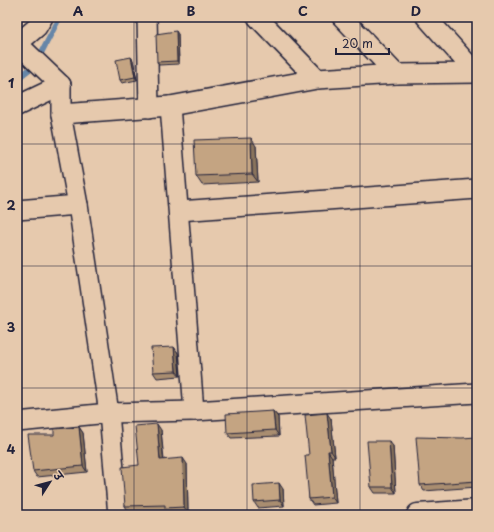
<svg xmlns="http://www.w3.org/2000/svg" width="494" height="532" viewBox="0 0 494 532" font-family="'Playpen Sans','Playpen Sans Deva',sans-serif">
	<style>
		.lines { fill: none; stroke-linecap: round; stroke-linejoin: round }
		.stream { stroke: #6686a8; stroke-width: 5.5 }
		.minor-casing { stroke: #22223b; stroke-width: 22 }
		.secondary-casing { stroke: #22223b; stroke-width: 25 }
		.minor { stroke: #e6c9ad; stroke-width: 19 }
		.secondary { stroke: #e6c9ad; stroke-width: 22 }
		.wall { fill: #a98d70; stroke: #22223b }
		.shaded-wall { fill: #89735b; stroke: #22223b }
		.building { fill: #c4a482; stroke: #22223b }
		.grid { fill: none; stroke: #22223b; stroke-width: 1; stroke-opacity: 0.55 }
		.neatline { fill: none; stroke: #22223b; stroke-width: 1.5 }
		.grid-label { font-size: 13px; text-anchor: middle; font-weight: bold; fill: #22223b }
	</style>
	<rect width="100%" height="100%" fill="#e6c9ad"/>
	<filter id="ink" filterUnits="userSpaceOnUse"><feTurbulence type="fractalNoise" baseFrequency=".025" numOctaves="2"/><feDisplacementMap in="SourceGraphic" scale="8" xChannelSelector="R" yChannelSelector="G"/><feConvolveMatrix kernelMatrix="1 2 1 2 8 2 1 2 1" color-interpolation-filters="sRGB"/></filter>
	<g filter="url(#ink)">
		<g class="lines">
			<!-- stream -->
			<polyline class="stream" points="17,79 35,65 60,17"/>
			<!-- minor casing -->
			<g class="minor-casing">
				<g id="minor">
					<polyline points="147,17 149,108"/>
					<polyline points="257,17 317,79"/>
					<polyline points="342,17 396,74"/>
					<polyline points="426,17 476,73"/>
					<polyline points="17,43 61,85 61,114 78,205 109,413 118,515"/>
					<polyline points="17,44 37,27 43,17"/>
					<polyline points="17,106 61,85"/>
					<polyline points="170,106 194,411"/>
					<polyline points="61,114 170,106 317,79 396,74 477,73"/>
					<polyline points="17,210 78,205"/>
					<polyline points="179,211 477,189"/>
					<polyline points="17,422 109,413 194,411 477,393"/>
				</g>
			</g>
			<!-- secondary casing -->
			<g class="secondary-casing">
				<polyline id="secondary" points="418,515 477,511"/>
			</g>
			<!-- minor -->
			<use href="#minor" class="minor"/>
			<!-- secondary -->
			<use href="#secondary" class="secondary"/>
		</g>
		<!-- wall -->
		<g class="wall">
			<polygon points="178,34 179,64 159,65 157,62"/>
			<polygon points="131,57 133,60 137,80 122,83 120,80"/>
			<polygon points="256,146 258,182 202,185 196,176"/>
			<polygon points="174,347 178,353 180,376 157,378 153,372"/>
			<polygon points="273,411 278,417 279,436 231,438 227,433"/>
			<polygon points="331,419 335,457 332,457 336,503 313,505 309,499 309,455"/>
			<polygon points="79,427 83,433 87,472 37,477 33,471 54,435"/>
			<polygon points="161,430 164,460 187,464 188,513 169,514 167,511 129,512 125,506 139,465"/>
			<polygon points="477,437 477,487 424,491 420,485"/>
			<polygon points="393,446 396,493 375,493 371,487"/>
			<polygon points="283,489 284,506 258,508 254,502"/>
		</g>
		<!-- shaded-wall -->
		<g class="shaded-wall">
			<polygon points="176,31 178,34 179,64 177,61"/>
			<polygon points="131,57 133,60 137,80 135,77"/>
			<polygon points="251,138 256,146 258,182 252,174"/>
			<polygon points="174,347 178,353 180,376 176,371"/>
			<polygon points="273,411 278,417 279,436 275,430"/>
			<polygon points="327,413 331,419 335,457 331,451"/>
			<polygon points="157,424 161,430 164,466 160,460"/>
			<polygon points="79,427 83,433 87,472 83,466"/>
			<polygon points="389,441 393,446 396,493 392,487"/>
			<polygon points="328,451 332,457 336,503 332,497"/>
			<polygon points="183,458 187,464 188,513 184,507"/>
			<polygon points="279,483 283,489 284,506 280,500"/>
		</g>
		<!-- building -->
		<g class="building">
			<polygon points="176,31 177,61 157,62 156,34"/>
			<polygon points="131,57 135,77 120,80 116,60"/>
			<polygon points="251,138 252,174 196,176 194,140"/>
			<polygon points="174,347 176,371 153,372 151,348"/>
			<polygon points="273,411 275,430 227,433 226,414"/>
			<polygon points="327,413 331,451 328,451 332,497 309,499 305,455 309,455 305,415"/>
			<polygon points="157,424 160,460 183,458 184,507 165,508 165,505 125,506 122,467 139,465 135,426"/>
			<polygon points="79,427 83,466 33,471 28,435 54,435 54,429"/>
			<polygon points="416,437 462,438 477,437 477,481 420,485"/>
			<polygon points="367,441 389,441 392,487 371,487"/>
			<polygon points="279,483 280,500 254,502 253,485"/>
		</g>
	</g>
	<!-- grid -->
	<path class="grid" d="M134 17V515M247 17V515M360 17V515M17 144H477M17 266H477M17 388H477"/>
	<!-- margin -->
	<rect width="494" height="532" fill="none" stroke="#e6c9ad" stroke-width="44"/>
	<!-- north arrow -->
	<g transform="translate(50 482) rotate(54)" stroke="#e6c9ad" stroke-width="3" paint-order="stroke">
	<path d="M0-3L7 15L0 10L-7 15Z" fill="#22223b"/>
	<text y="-6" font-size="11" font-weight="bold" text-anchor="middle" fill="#22223b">उ</text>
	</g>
	<!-- scale -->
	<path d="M336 48v6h53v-6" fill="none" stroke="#22223b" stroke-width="2"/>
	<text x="342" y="48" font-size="12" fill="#22223b" stroke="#e6c9ad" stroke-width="3" paint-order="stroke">20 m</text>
	<rect x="22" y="22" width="450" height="488" class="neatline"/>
	<g class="grid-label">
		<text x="78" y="16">A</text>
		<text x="191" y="16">B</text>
		<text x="303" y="16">C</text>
		<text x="416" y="16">D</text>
		<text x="11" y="88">1</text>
		<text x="11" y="210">2</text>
		<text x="11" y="332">3</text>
		<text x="11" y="454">4</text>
	</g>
</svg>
